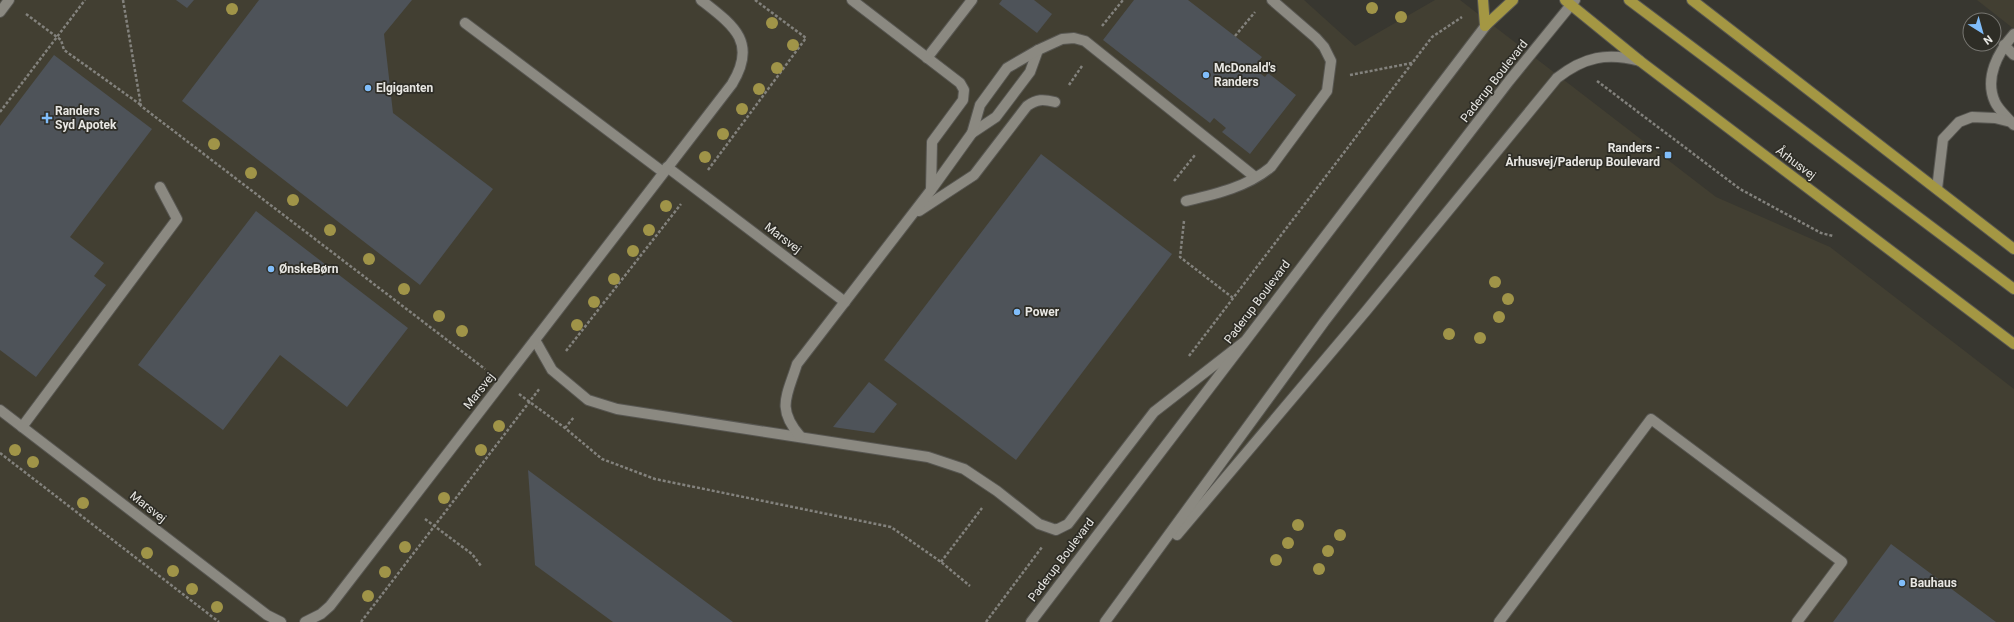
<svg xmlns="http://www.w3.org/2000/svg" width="2014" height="622" viewBox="0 0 2014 622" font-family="Roboto,sans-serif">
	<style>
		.built { fill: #423f32 }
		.building { fill: #4e5359 }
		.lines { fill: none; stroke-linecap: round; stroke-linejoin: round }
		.minor-casing { stroke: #575651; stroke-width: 12 }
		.major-casing { stroke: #575651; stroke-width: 12 }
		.path { stroke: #83827d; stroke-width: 2.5; stroke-dasharray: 3 2; stroke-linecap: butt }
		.minor { stroke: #8b8981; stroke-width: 10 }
		.major { stroke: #a49743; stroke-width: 10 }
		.tree { fill: #a09448 }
		.poi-dot { fill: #80bdfa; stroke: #2e2d26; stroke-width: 1.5 }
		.labels { text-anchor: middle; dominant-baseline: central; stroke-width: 3.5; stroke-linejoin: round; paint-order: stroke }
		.poi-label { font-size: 12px; font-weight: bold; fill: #e8e7e3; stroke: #2e2d26; text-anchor: start }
		.street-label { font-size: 12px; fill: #e8e7e3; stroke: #2e2d26 }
	</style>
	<rect width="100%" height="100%" fill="#383730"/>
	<!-- built -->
	<g class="built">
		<polygon points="0,0 1304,0 1355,46 1435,0 1460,0 1716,197 1830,247 2014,389 2014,622 0,622"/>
		<polygon points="1977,0 2014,0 2014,29"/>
	</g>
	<!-- building -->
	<g class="building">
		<polygon points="176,0 194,0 187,8"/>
		<polygon points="259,0 412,0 384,34 393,113 493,189 420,285 182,101"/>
		<polygon points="1002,0 1034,0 1052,14 1037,33 999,4"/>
		<polygon points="1134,0 1188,0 1262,57 1253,68 1265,77 1268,73 1296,95 1250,154 1222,132 1226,128 1214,118 1210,123 1103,40"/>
		<polygon points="54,55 152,129 70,237 104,263 94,276 106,285 36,377 0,350 0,126"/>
		<polygon points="1041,154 1172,254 1016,460 884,360"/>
		<polygon points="256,211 408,328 347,407 280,355 223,430 138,365"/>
		<polygon points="869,382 897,404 874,433 833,427"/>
		<polygon points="528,470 733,622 613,622 535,565"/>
		<polygon points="1891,544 1996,622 1833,622"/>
	</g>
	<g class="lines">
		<!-- minor casing -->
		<g class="minor-casing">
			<g id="minor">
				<polyline points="0,12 9,0"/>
				<polyline points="465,23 663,172"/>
				<polyline points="2004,45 2014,55"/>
				<polyline points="927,58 972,0"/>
				<path d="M2011 122C2006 116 1998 109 1995 102 1984 78 1998 52 2014 34"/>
				<polyline points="972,133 996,117 1030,72 1038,50"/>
				<polyline points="667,167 845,302"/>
				<polyline points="1937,189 1943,139 1959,122 1972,117 1995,118 2011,122 2014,125"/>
				<polyline points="931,190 972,133 980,105 1007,68 1038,50 1062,39 1074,38 1085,41 1255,177"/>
				<path d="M1186 201C1216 194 1247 187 1271 167L1327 91 1331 61 1324 47 1316 38 1272 0"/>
				<path d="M919 211 974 175 1027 106C1037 99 1043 99 1055 102"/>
				<polyline points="535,340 552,370 588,400 617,409 928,457 964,469 997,491 1039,524 1056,530 1068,524 1154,412 1244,342"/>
				<polyline points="0,410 267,615 281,622"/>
				<polyline points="22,427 177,219 160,187"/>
				<path d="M800 436C776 408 787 396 797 364L931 190 932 142 963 100 964 90 960 83 852 0"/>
				<path d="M1177 535 1366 311 1557 78C1584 57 1607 52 1640 61"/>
				<path d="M305 622 321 614 330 606 732 84C758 42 733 25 701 0"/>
				<polyline points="1031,622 1490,20"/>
				<polyline points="1105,622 1324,322 1509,81 1575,0"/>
				<polyline points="1499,622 1651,419 1842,562 1797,622"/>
			</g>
		</g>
		<!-- major casing -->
		<g class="major-casing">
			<g id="major">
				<polyline points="1483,0 1485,26"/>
				<polyline points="1565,0 1640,61 2014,344"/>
				<polyline points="1629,0 2014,289"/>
				<polyline points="1692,0 2014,249"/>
				<polyline points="1485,26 1513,0"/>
			</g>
		</g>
		<!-- path -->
		<g class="path">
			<polyline points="123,0 141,106 485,369"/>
			<polyline points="26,14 61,40 64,50 141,105"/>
			<polyline points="1102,26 1123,0"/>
			<polyline points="1235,36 1255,12"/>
			<polyline points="1350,75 1412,63"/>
			<polyline points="1597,81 1740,189 1821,233 1833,236"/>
			<polyline points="1069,85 1082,66"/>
			<polyline points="0,112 85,0"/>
			<polyline points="708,170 806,38 755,0"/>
			<polyline points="1174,181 1195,155"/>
			<polyline points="1184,221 1180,257 1233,298"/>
			<polyline points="566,351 681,204"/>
			<polyline points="1189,356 1432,37 1462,17"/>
			<polyline points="519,394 565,428 602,459 655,479 891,527 941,562 970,586"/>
			<polyline points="565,428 574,417"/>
			<polyline points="0,453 219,622"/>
			<polyline points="425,519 472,554 481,566"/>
			<polyline points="941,562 982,508"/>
			<polyline points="361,622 540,388"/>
			<polyline points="986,622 1042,547"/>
		</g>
		<!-- minor -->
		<use href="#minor" class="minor"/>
		<!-- major -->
		<use href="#major" class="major"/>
	</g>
	<!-- trees -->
	<g class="tree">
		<circle cx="1372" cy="8" r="6"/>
		<circle cx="232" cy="9" r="6"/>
		<circle cx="1401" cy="17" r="6"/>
		<circle cx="772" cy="23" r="6"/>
		<circle cx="793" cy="45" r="6"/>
		<circle cx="777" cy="68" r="6"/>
		<circle cx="759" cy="89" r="6"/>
		<circle cx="742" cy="109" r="6"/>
		<circle cx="723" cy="134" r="6"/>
		<circle cx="214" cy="144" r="6"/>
		<circle cx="705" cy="157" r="6"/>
		<circle cx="251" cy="173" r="6"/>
		<circle cx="293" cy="200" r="6"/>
		<circle cx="666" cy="206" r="6"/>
		<circle cx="330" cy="230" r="6"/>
		<circle cx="649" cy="230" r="6"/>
		<circle cx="633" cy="251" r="6"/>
		<circle cx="369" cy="259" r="6"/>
		<circle cx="614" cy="279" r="6"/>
		<circle cx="1495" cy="282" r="6"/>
		<circle cx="404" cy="289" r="6"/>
		<circle cx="1508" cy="299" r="6"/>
		<circle cx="594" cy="302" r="6"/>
		<circle cx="439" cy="316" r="6"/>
		<circle cx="1499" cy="317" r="6"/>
		<circle cx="577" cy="325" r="6"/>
		<circle cx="462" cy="331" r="6"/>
		<circle cx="1449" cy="334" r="6"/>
		<circle cx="1480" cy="338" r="6"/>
		<circle cx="499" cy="426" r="6"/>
		<circle cx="15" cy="450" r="6"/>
		<circle cx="481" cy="450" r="6"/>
		<circle cx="33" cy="462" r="6"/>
		<circle cx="444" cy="498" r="6"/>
		<circle cx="83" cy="503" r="6"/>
		<circle cx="1298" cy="525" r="6"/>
		<circle cx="1340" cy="535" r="6"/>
		<circle cx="1288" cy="543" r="6"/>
		<circle cx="405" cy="547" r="6"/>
		<circle cx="1328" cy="551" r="6"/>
		<circle cx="147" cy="553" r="6"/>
		<circle cx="1276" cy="560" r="6"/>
		<circle cx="1319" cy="569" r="6"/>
		<circle cx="173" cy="571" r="6"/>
		<circle cx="385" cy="572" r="6"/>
		<circle cx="192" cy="589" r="6"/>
		<circle cx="368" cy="596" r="6"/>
		<circle cx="217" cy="607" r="6"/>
	</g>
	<!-- markers -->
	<g class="poi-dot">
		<circle cx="1206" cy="75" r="4"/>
		<circle cx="368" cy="88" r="4"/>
		<path d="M45 112h4v4h4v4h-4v4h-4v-4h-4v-4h4z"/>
		<rect x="1664" y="151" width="8" height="8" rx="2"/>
		<circle cx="271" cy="269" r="4"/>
		<circle cx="1017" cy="312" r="4"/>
		<circle cx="1902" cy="583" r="4"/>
	</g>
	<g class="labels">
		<!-- poi labels -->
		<g class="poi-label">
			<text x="1214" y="68">McDonald's<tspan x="1214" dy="14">Randers</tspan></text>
			<text x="376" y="88">Elgiganten</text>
			<text x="55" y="111">Randers<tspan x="55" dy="14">Syd Apotek</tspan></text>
			<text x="1660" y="148" text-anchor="end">Randers -<tspan x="1660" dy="14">Århusvej/Paderup Boulevard</tspan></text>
			<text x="279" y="269">ØnskeBørn</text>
			<text x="1025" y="312">Power</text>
			<text x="1910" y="583">Bauhaus</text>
		</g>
		<!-- street labels -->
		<g class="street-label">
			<text transform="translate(1494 81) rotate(-52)">Paderup Boulevard</text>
			<text transform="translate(1796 163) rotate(37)">Århusvej</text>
			<text transform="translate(783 238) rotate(37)">Marsvej</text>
			<text transform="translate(1257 302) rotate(-53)">Paderup Boulevard</text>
			<text transform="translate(479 391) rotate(-52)">Marsvej</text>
			<text transform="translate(148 507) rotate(38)">Marsvej</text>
			<text transform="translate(1061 560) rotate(-53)">Paderup Boulevard</text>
		</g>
	</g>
	<!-- north arrow -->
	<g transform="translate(1982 32) rotate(143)"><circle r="19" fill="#2e2d26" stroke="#787772"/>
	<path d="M0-3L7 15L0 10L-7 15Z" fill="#80bdfa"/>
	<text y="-6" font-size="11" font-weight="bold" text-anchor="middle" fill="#e8e7e3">N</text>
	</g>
</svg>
